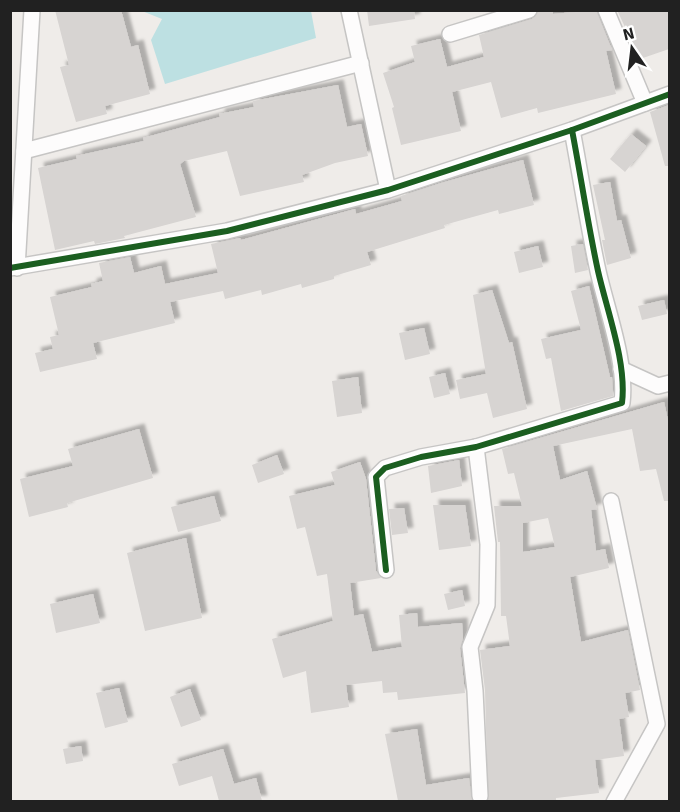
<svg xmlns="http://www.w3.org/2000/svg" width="680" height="812" viewBox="0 0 680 812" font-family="Signika,sans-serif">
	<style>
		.water { fill: #bde0e2 }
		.building { fill: #d7d4d2; fill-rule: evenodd; filter: url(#shadow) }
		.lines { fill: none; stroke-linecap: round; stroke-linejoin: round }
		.street-casing { stroke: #c6c5c4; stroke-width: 18 }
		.street { stroke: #fdfcfc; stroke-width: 15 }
		.cycleway-casing { stroke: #fff; stroke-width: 10 }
		.cycleway { stroke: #1b5e20; stroke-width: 6 }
	</style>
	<defs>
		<filter id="shadow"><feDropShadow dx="5.5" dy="-5.5" stdDeviation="1.5" flood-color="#0004"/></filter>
	</defs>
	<rect width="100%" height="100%" fill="#efece9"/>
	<!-- water -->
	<polygon class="water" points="142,11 311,11 316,38 165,84 151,40 162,19"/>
	<!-- building -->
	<g class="building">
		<polygon points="55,10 121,10 131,47 138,45 150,94 105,106 107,114 76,122 60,67 69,65"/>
		<polygon points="367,10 414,10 415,19 369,26"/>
		<polygon points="539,10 553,10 553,14 596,10 612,50 606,51 616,94 538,113 537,108 501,118 491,82 452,92 461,131 401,145 392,108 394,107 383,73 415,62 411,46 440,39 447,67 484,57 479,35 532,19"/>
		<polygon points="617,10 669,10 669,49 640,59"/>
		<polygon points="338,85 347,127 361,124 368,156 335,163 302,175 304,182 240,196 227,151 184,161 180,164 196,217 124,236 125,238 95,244 94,241 55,250 38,168 77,159 76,156 144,141 143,138 220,117 219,114 254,107 253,101"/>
		<polygon points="669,105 669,166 665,166 650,112"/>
		<polygon points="631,134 646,146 625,172 610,159"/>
		<polygon points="523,160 534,205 499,214 498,210 444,225 445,228 367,252 371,265 334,276 334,279 302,288 301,284 262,295 261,290 225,299 223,291 170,302 175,323 93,343 97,359 40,372 35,353 53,349 50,337 59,335 50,297 92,287 91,284 103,281 99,263 130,257 134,273 161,266 165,284 218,273 211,244 240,238 241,240 355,209 356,214 402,201 401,196 441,183"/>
		<polygon points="610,182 617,221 621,220 631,258 607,265 602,240 605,240 593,185"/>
		<polygon points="583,244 588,270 575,273 571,246"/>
		<polygon points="538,246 543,267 519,273 514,252"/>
		<polygon points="589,286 610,377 612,377 613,396 561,411 551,358 546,359 541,339 581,330 571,291"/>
		<polygon points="492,290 509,343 512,342 527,409 493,418 487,393 460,399 456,380 486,374 473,295"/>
		<polygon points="664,300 667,314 642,320 638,306"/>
		<polygon points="424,328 430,354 405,360 399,333"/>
		<polygon points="445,373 450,394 434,398 429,377"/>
		<polygon points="358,377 362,413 337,417 332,381"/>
		<path d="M664 402 669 425V501H664L656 469 640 471 632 429 553 446 560 480 587 471 597 509 591 510 596 551 605 549 609 568 570 577 581 642 628 630 640 690 625 693 629 717 619 719 624 756 595 760 599 793 556 798V801H488L485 690 480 650 510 646 506 616H501L500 542H498L494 506H522L514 473 508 474 502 449ZM548 518 555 547 523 552V523Z"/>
		<polygon points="139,429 153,478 67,503 68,507 29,517 20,479 73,466 68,449"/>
		<polygon points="277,455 284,474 258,483 252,465"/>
		<polygon points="459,460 462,486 431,493 428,466"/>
		<polygon points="360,462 366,479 376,571 381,578 350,583 354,616 363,614 372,652 402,647 399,615 417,613 418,627 462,623 463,638 460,648 465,693 398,700 397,692 383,693 382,681 346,685 349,707 311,713 306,671 283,678 272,639 333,621 327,574 317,576 305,527 297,529 289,496 335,485 331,472"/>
		<polygon points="214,496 221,521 178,532 171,507"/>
		<polygon points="433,505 465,505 471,546 439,550"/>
		<polygon points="404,508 408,533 392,535 389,509"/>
		<polygon points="186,538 202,618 145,631 127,553"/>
		<polygon points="462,590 465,606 448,610 444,594"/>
		<polygon points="93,594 100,623 56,633 50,604"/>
		<polygon points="119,688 128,722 105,728 96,693"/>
		<polygon points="190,689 201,720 181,727 170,697"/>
		<polygon points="417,729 426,785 469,778 472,801 398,801 385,734"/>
		<polygon points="81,746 83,761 66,764 63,749"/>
		<polygon points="223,749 234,784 256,778 262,801 219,801 212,776 179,786 172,764"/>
	</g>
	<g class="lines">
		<!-- street casing -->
		<g class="street-casing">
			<g id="street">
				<polyline points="349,10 388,190"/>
				<polyline points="606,10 645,103"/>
				<polyline points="450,34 529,10"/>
				<polyline points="24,151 361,63"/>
				<polyline points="10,268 227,231 388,190 572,130 670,94"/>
				<polyline points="17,268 32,10"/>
				<polyline points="621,369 658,386 670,383"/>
				<polyline points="476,447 488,544 487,605 470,647 475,691 480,796"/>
				<polyline points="611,501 657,724 614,802"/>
				<path d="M386 570 376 477 385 468 421 457 476 447 622 403C627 363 607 311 598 271 588 225 581 177 572 130"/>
			</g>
		</g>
		<!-- street -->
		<use href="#street" class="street"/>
		<!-- cycleway casing -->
		<g class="cycleway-casing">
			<g id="cycleway">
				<polyline points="10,268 227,231 388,190 572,130 670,94"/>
				<path d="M386 570 376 477 385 468 421 457 476 447 622 403C627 363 607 311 598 271 588 225 581 177 572 130"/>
			</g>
		</g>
		<!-- cycleway -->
		<use href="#cycleway" class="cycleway"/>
	</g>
	<!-- border -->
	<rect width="680" height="812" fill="none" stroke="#212121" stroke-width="24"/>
	<!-- north arrow -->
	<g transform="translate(632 48) rotate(346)" stroke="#ffffff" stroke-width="4.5" paint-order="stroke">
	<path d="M0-4.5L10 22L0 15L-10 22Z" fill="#212121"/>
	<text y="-9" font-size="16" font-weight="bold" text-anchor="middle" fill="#212121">N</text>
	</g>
</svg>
